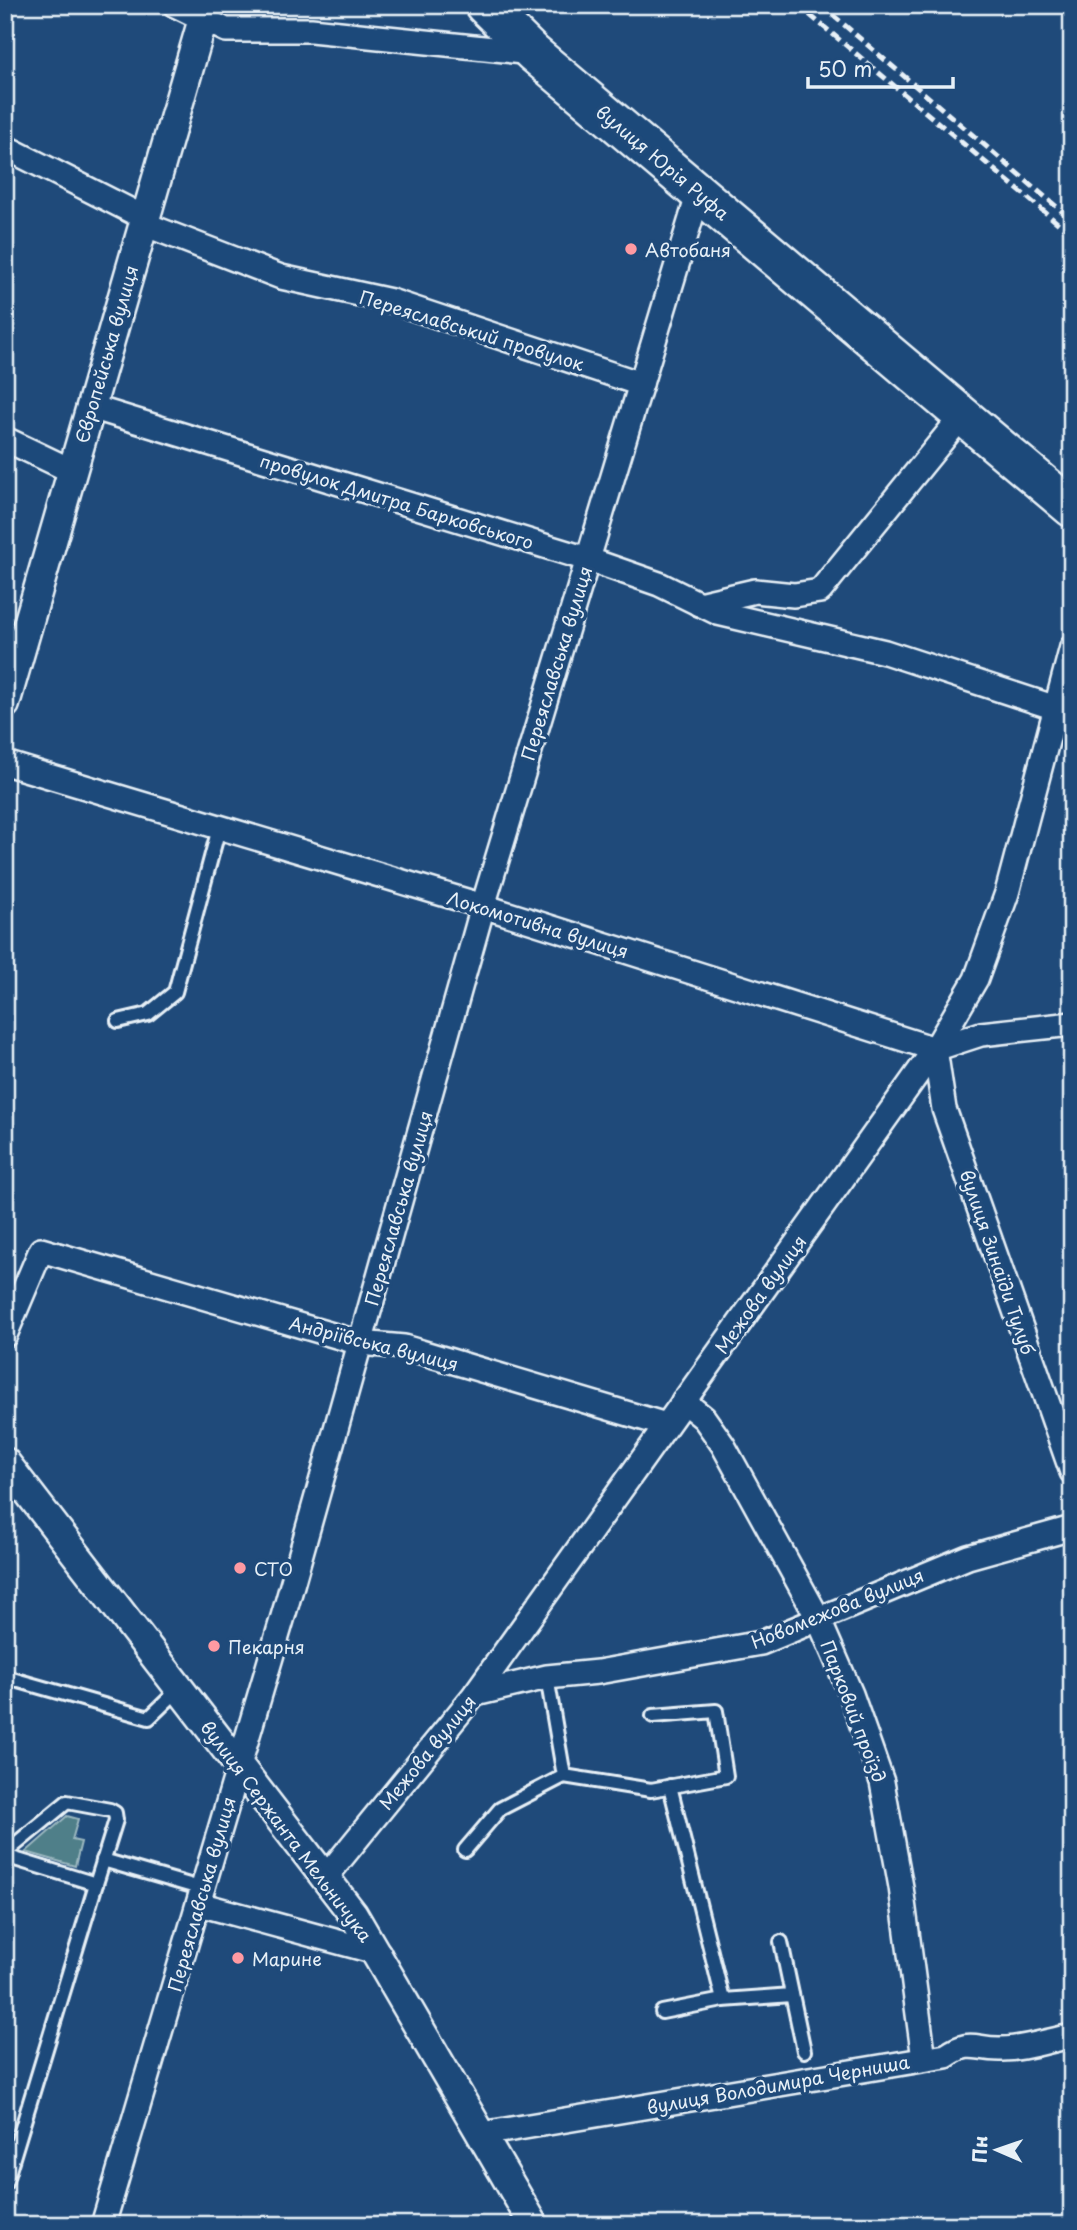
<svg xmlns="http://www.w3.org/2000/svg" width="1077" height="2230" viewBox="0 0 1077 2230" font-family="'Playpen Sans',sans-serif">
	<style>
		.green { fill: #507f89; stroke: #9cb8c0; stroke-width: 2 }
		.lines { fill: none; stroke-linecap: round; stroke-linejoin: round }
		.service-casing { stroke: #e8f1f8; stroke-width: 18 }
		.minor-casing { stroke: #e8f1f8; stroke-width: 28 }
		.tertiary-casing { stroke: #e8f1f8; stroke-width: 33 }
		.primary-casing { stroke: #e8f1f8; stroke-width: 42 }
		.service { stroke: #1f4a7a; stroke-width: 12 }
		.minor { stroke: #1f4a7a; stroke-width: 23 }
		.tertiary { stroke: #1f4a7a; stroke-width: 28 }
		.primary { stroke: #1f4a7a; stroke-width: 37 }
		.rail { stroke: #e8f1f8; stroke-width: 5; stroke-dasharray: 10 5; stroke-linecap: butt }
		.poi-dot { fill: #ff9aa2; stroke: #1f4a7a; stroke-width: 2.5 }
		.labels { text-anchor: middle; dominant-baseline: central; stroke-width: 7; stroke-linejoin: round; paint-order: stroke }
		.street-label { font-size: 18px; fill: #e8f1f8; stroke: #1f4a7a }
		.poi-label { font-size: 18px; fill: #e8f1f8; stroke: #1f4a7a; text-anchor: start }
	</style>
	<rect width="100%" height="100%" fill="#1f4a7a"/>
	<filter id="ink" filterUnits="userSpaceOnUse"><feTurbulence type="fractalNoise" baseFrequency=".0143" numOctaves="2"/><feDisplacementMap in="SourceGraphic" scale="14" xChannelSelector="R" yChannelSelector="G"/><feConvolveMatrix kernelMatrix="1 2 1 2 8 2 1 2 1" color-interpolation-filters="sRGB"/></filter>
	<g filter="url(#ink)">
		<!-- green -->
		<polygon class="green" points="67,1816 78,1819 72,1840 81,1842 75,1866 26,1852"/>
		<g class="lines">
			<!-- service casing -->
			<g class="service-casing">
				<g id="service">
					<polyline points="118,1021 148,1014 175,992 219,828"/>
					<polyline points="5,1677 149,1718 179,1689"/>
					<polyline points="564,1776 651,1790 726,1776 716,1711 653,1716"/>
					<polyline points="465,1850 500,1809 564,1776 547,1677"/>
					<polyline points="5,1853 67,1802 110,1810 115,1813 116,1820 96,1884"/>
					<polyline points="5,1856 96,1884 5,2184"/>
					<polyline points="103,1860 203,1889"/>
					<polyline points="781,1942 804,2051"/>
					<polyline points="723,2000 792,1995"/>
					<polyline points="662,2012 723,2000 670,1786"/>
				</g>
			</g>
			<!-- minor casing -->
			<g class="minor-casing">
				<g id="minor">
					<polyline points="175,5 226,30 311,30 532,53"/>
					<polyline points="5,147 145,218"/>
					<polyline points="144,224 281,277 391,301 641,384"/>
					<polyline points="91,407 587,559 659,584 718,613 885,652 1056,708"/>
					<polyline points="5,439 72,471"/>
					<polyline points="699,604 755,591 794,595 820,591 962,416"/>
					<polyline points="5,763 483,906 935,1049 981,1034 1072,1024"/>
					<polyline points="935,1049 944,1109 1072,1472"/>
					<polyline points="5,1335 41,1250 360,1343 404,1347 666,1425"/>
					<polyline points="683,1401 704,1418 723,1445 818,1618 851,1694 882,1782 901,1887 924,2059"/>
					<polyline points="475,1694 547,1677 598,1672 761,1643 968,1557 1072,1528"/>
					<polyline points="326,1877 475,1694 935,1049 976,979 1007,893 1072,647"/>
					<polyline points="199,1904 379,1953"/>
					<path d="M482 2134 946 2056C971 2039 974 2049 999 2049 1022 2050 1049 2040 1072 2036"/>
					<polyline points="103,2225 287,1603 483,906 699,192"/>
				</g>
			</g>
			<!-- tertiary casing -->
			<g class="tertiary-casing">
				<g id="tertiary">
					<polyline points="5,704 207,5"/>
					<polyline points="5,1462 353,1914 534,2225"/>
				</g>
			</g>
			<!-- primary casing -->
			<g class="primary-casing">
				<polyline id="primary" points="484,5 533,53 1072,508"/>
			</g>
			<!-- service -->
			<use href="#service" class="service"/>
			<!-- minor -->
			<use href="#minor" class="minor"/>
			<!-- tertiary -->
			<use href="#tertiary" class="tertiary"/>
			<!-- primary -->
			<use href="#primary" class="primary"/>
			<!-- rail -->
			<g class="rail">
				<polyline points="798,5 1072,235"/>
				<polyline points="821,5 1072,220"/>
			</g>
		</g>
	</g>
	<!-- markers -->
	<g class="poi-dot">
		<circle cx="631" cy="249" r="7"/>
		<circle cx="240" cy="1568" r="7"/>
		<circle cx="214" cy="1646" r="7"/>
		<circle cx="238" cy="1958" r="7"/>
	</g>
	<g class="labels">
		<!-- street labels -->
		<g class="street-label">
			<text transform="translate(663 162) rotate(40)">вулиця Юрія Руфа</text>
			<text transform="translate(472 330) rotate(17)">Переяславський провулок</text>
			<text transform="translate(106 354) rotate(-74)">Європейська вулиця</text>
			<text transform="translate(397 501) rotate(17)">провулок Дмитра Барковського</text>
			<text transform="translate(556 663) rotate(-73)">Переяславська вулиця</text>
			<text transform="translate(538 924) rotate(17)">Локомотивна вулиця</text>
			<text transform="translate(398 1208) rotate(-74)">Переяславська вулиця</text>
			<text transform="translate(998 1262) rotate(71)">вулиця Зинаїди Тулуб</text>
			<text transform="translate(760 1294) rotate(-54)">Межова вулиця</text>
			<text transform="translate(374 1343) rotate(14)">Андріївська вулиця</text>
			<text transform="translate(837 1608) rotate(-22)">Новомежова вулиця</text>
			<text transform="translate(854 1711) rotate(69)">Парковий проїзд</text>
			<text transform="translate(427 1752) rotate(-51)">Межова вулиця</text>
			<text transform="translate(287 1831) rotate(53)">вулиця Сержанта Мельничука</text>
			<text transform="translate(201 1894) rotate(-74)">Переяславська вулиця</text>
			<text transform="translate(778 2084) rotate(-10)">вулиця Володимира Черниша</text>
		</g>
		<!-- poi labels -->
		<g class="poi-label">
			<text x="645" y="249">Автобаня</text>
			<text x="254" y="1568">СТО</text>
			<text x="228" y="1646">Пекарня</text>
			<text x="252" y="1958">Марине</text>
		</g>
	</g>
	<!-- margin -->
	<rect width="1077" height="2230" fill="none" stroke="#1f4a7a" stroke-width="28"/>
	<rect x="14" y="14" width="1049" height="2202" fill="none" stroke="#e8f1f8" stroke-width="2.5" filter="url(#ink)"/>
	<!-- north arrow -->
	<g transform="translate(997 2150) rotate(272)" stroke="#1f4a7a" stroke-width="5" paint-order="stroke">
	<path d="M0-5L12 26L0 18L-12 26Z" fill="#e8f1f8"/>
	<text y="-10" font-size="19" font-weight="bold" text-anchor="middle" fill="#e8f1f8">Пн</text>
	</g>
	<!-- scale -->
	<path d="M808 77v10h145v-10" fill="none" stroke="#e8f1f8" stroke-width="3.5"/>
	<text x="818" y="77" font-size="21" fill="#e8f1f8" stroke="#1f4a7a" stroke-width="5" paint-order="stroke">50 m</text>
</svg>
